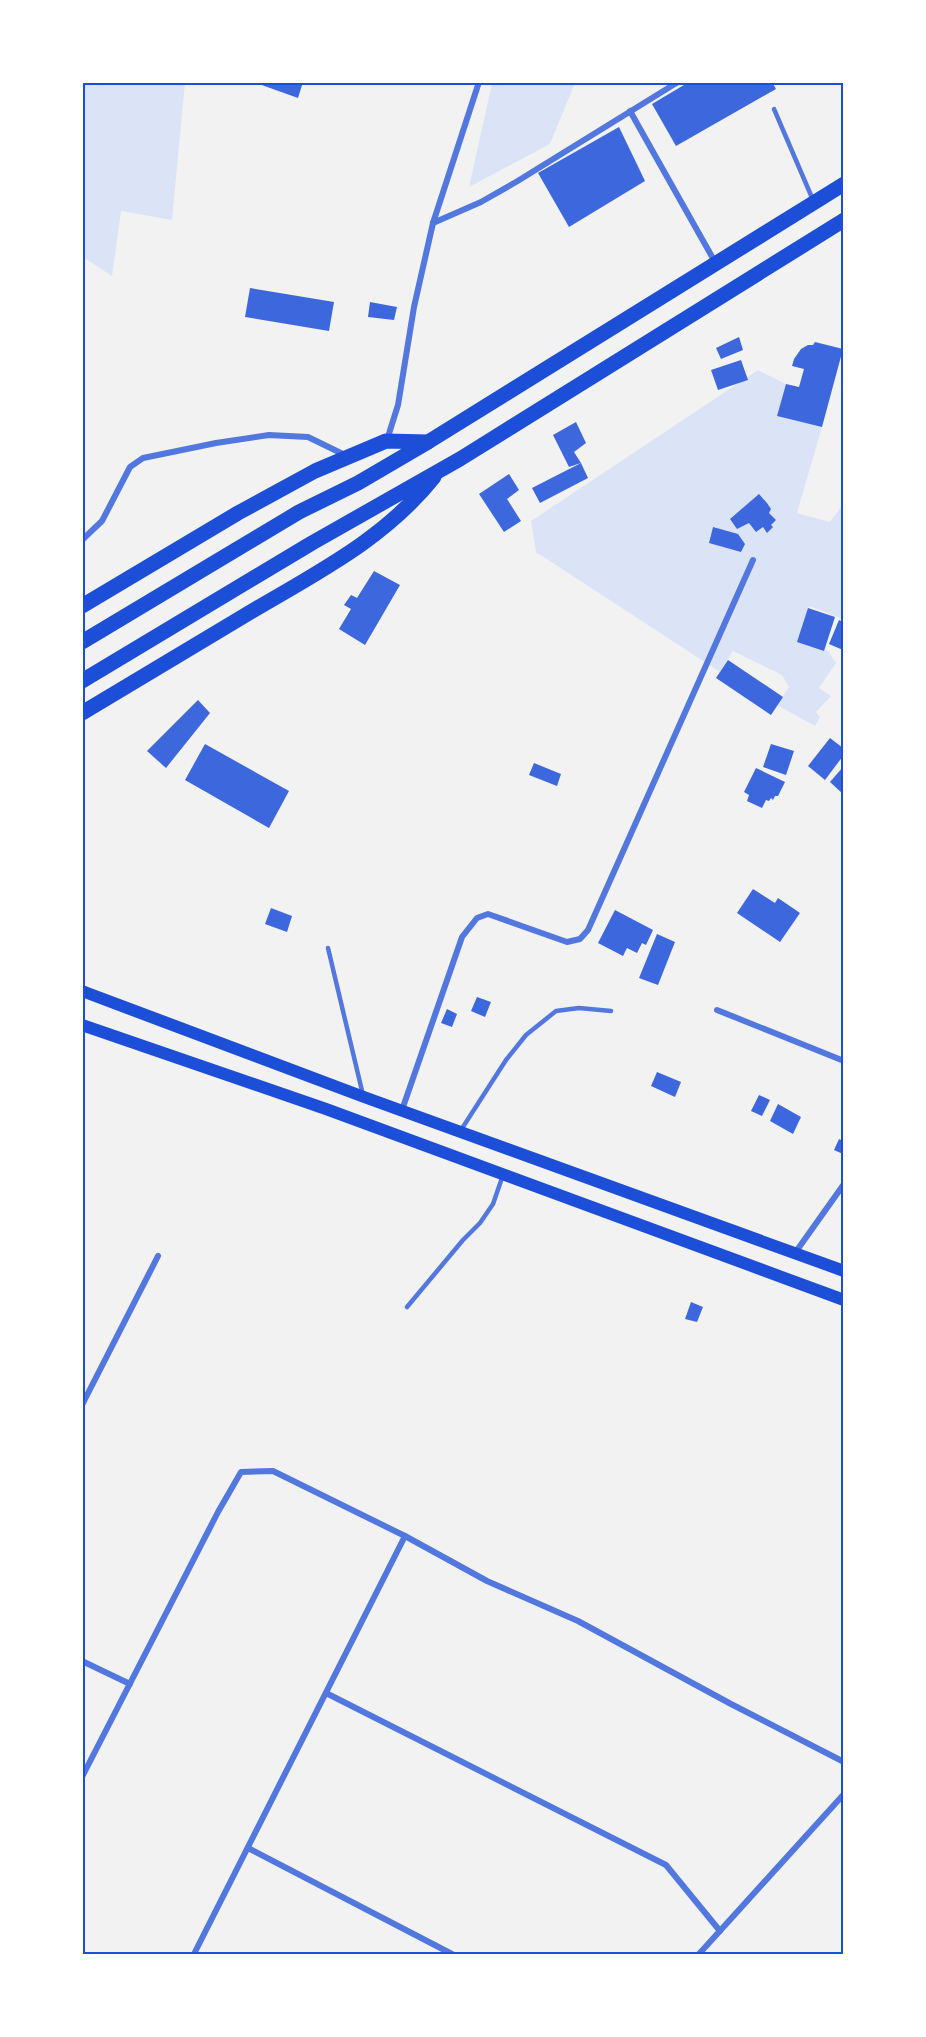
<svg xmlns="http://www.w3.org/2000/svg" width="926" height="2037" viewBox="0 0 926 2037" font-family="'Crimson Pro',serif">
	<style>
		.green { fill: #dbe4f7 }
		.building { fill: #3d67dc }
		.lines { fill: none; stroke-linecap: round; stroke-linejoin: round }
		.service { stroke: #5277de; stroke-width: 4.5 }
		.minor { stroke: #5277de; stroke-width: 6 }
		.secondary { stroke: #1d4ed8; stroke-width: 12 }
		.primary { stroke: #1d4ed8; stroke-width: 15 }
		.neatline { fill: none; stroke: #1d4ed8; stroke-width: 2 }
	</style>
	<rect width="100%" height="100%" fill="#f2f2f2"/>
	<!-- green -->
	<g class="green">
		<polygon points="82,83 185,83 172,220 121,211 112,276 83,257"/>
		<polygon points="492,83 575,83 550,144 469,187"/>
		<polygon points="758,370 786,384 777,416 822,427 797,513 830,522 843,504 843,619 809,606 798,642 828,651 836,663 819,688 831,696 816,712 820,717 815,726 777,705 789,687 782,675 733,651 720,672 536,552 531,521"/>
	</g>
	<!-- building -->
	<g class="building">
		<polygon points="253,82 303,82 298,98"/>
		<polygon points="689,82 772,82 776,89 676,146 652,104"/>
		<polygon points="619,127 645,181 569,227 538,173"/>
		<polygon points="250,288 334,302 329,331 245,317"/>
		<polygon points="370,302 397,307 394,320 368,317"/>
		<polygon points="739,337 743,350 721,359 716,348"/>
		<polygon points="815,342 843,349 822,427 777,416 786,384 799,387 804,369 792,366 794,359 801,349 808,345 813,345"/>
		<polygon points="741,360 748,380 718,390 711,370"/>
		<polygon points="576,422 586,443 574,452 581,463 569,467 553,435"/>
		<polygon points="581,463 588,478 540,503 532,488"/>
		<polygon points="509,474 519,490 507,499 521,521 504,532 479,494"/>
		<polygon points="759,494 767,503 771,509 769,513 776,520 771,525 773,527 767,533 763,527 756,532 749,523 737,529 730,519"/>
		<polygon points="713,527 738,534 745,544 741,552 709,543"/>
		<polygon points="374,571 400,585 365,645 339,629 351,609 344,605 351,595 357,598"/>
		<polygon points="808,608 835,617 824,651 797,642"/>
		<polygon points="839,620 843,622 843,650 829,644"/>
		<polygon points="728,660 783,697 771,715 716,678"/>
		<polygon points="198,700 210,713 166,768 147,751"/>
		<polygon points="830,738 843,748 843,756 825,780 808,766"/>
		<polygon points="205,744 289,791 269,828 185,780"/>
		<polygon points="771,744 794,751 786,775 763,767"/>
		<polygon points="534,763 561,774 557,786 529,775"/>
		<polygon points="843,767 843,794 830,782"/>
		<polygon points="756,768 785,782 778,796 775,796 773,800 771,798 769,801 766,800 762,808 747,801 749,795 744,792"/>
		<polygon points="753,889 775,903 778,898 800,913 780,942 737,913"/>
		<polygon points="271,908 292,916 287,932 265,924"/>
		<polygon points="615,910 653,930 646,945 642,943 637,953 627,948 623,956 598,943"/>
		<polygon points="657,934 675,942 658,985 639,978"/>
		<polygon points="477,997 491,1002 485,1017 471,1011"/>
		<polygon points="447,1009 457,1014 452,1027 441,1023"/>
		<polygon points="657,1072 681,1082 675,1097 651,1086"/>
		<polygon points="759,1095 770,1100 762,1116 751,1111"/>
		<polygon points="778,1104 801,1117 793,1134 770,1121"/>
		<polygon points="839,1139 843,1141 843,1154 834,1150"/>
		<polygon points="691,1302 703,1307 697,1322 685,1319"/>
	</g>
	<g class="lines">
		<!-- service -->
		<g class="service">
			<polyline points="774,109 813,200"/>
			<polyline points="328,948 363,1095"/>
			<polyline points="461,1130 506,1060 526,1035 556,1011 579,1008 611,1011"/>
			<polyline points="407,1307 463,1240 480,1223 493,1204 503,1175"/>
		</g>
		<!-- minor -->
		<g class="minor">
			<polyline points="630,111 715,262"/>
			<polyline points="433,223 481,202 516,182 678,82"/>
			<polyline points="387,440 398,405 414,307 433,223 479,82"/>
			<polyline points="82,540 102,521 130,467 143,458 216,443 269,435 308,437 347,456"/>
			<polyline points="717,1010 844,1061"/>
			<polyline points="402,1110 462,937 477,918 488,914 567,942 580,939 588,930 753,560"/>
			<polyline points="795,1253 844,1184"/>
			<polyline points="82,1405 158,1256"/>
			<polyline points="82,1661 130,1684"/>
			<polyline points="326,1693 666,1865 720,1931"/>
			<polyline points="82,1777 218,1512 241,1472 273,1471 405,1536 487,1581 578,1621 731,1704 844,1762"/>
			<polyline points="248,1848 452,1954"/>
			<polyline points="194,1954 405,1536"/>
			<polyline points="699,1954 844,1794"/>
		</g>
		<!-- secondary -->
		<g class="secondary">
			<polyline points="82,991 364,1097 844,1271"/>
			<polyline points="82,1025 326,1109 844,1300"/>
		</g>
		<!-- primary -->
		<g class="primary">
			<polyline points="82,606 238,513 315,471 386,441 428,442"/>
			<polyline points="82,642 299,512 358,483 428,442 844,184"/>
			<polyline points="82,681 312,543 460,459 844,220"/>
			<path d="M82 713C141 678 200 642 259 607 324 569 387 536 434 477"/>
		</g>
	</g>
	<!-- border -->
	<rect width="926" height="2037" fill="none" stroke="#ffffff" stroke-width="168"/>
	<rect x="84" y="84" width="758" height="1869" class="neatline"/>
</svg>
